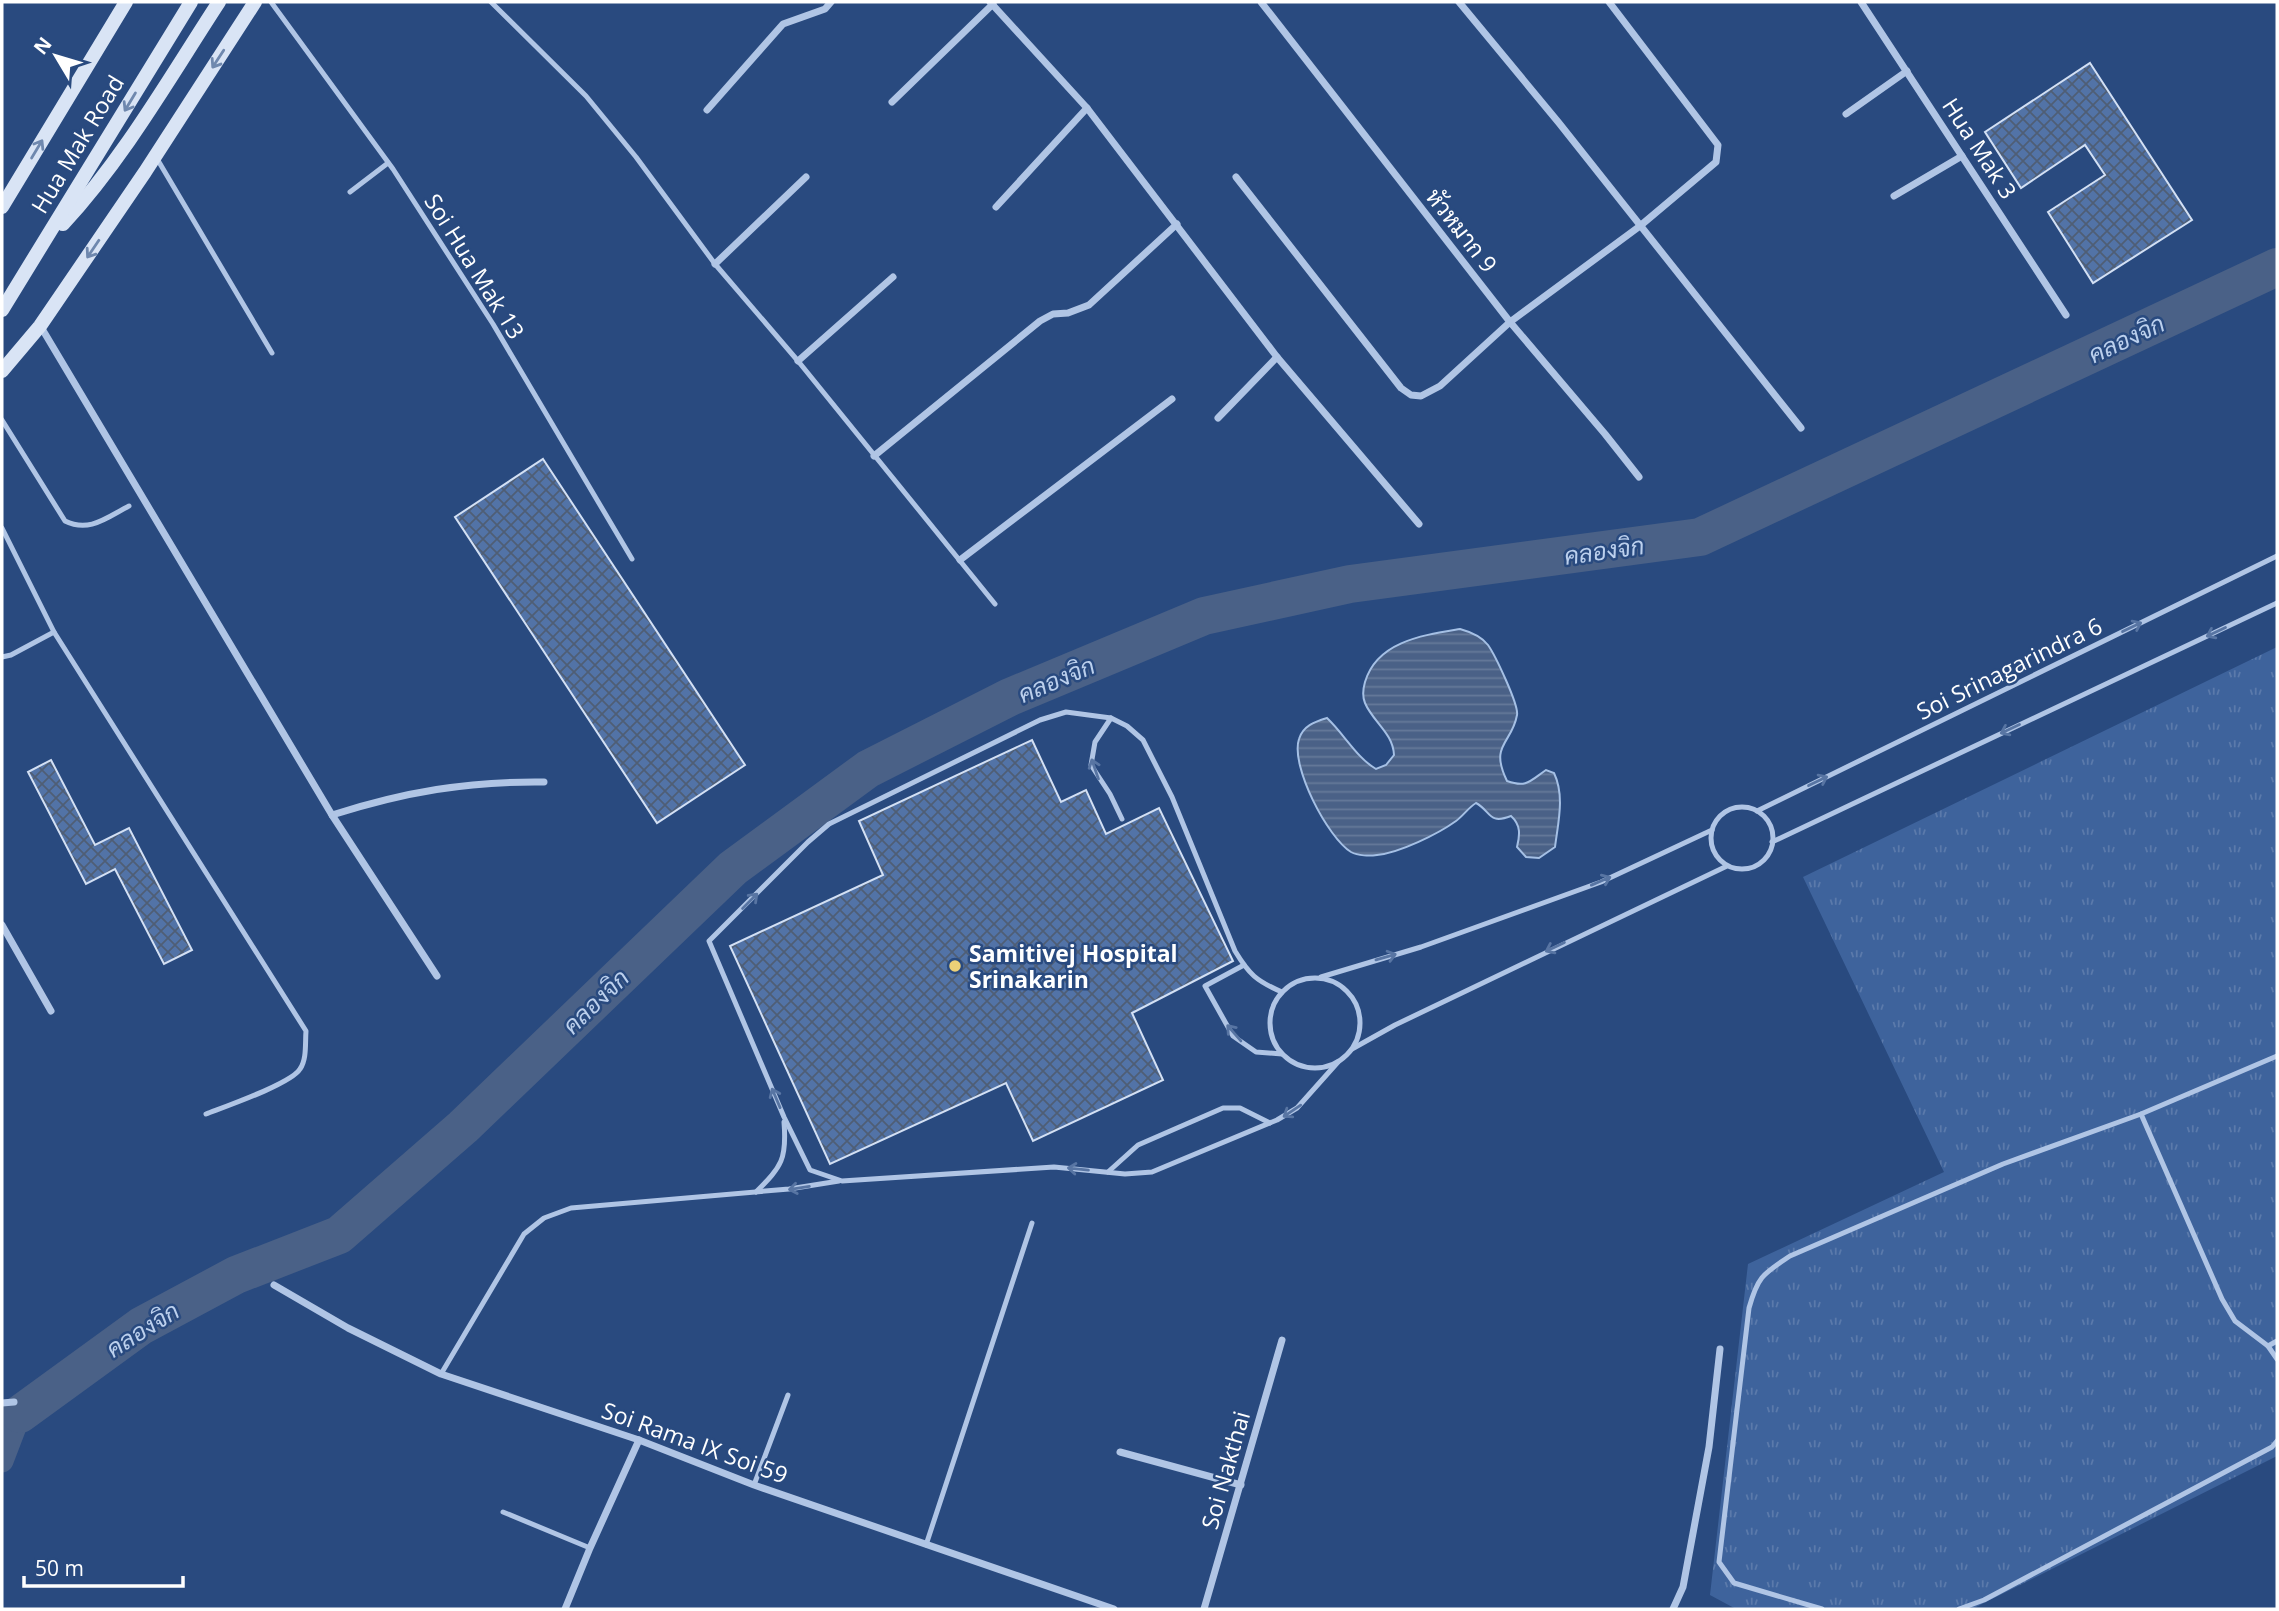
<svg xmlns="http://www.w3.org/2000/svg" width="2279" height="1611" viewBox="0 0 2279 1611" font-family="'Open Sans',Sarabun,sans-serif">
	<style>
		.grass { fill: url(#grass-tufts) }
		.water { fill: url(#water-rules); stroke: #a5c0e5; stroke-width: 2 }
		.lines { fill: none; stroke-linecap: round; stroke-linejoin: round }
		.canal { stroke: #4a6187; stroke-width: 23 }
		.river { stroke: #4a6187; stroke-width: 38 }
		.building { fill: url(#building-cross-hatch); stroke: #d3e0f4; stroke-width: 2 }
		.lane { stroke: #b0c5e5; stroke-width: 5 }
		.street { stroke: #b0c5e5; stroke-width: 7 }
		.secondary { stroke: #d9e4f5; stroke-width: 14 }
		.oneway { stroke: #6f88ae }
		.oneway2 { stroke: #5875a3 }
		.poi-dot { fill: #ecd077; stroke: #294a7f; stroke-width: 2.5 }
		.labels { text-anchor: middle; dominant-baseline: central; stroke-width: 5; stroke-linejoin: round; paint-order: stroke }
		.street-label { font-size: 23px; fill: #fff; stroke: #294a7f }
		.poi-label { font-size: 23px; font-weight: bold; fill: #fff; stroke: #294a7f; text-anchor: start }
		.water-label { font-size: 24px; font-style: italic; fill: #bcd0ed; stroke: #294a7f }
	</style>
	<defs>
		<pattern id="grass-tufts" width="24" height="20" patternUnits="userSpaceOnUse" patternTransform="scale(1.75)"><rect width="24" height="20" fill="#3e639c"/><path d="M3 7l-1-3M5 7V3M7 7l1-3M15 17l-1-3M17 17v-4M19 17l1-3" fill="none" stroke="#5b7aab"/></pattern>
		<pattern id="water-rules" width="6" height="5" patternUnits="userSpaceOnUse" patternTransform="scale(1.75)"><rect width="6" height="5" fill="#4a6187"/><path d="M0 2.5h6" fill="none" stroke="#657999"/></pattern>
		<pattern id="building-cross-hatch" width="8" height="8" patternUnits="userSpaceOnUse" patternTransform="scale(1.75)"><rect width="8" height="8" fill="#5273a7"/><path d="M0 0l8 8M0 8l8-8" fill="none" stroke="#4f5e75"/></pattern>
	</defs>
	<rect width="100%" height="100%" fill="#294a7f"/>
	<!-- grass -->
	<polygon class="grass" points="2277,647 2277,1456 1972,1609 1736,1609 1710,1595 1748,1264 1944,1172 1803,877"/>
	<!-- water -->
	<path class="water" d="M1460 629C1471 632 1481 636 1488 645 1495 655 1519 705 1517 715 1512 744 1489 744 1507 781 1527 788 1530 781 1546 770L1554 773C1565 796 1558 823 1555 847L1539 858 1526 857 1517 847C1520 835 1521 825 1511 816 1488 825 1491 811 1476 803 1468 808 1463 816 1456 821 1438 834 1399 853 1377 855 1370 856 1358 856 1351 852 1328 838 1290 766 1299 739 1303 726 1314 722 1327 718 1344 734 1357 758 1376 769L1386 765 1394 755C1393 733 1373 722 1365 703 1362 696 1363 689 1365 682 1377 641 1424 635 1460 629Z"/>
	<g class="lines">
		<!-- canal -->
		<polyline class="canal" points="2,1416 20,1414 2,1461"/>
		<!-- river -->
		<polyline class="river" points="20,1414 141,1326 236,1275 339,1235 463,1127 733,868 868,769 1010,697 1204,616 1350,584 1700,537 2277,267"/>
	</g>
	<!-- building -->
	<g class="building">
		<polygon points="2090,63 2192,220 2093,283 2048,212 2105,175 2085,145 2021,188 1985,132"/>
		<polygon points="543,459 745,765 657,823 455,517"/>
		<polygon points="1032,740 1061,802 1086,790 1106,834 1159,808 1233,961 1132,1013 1163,1080 1033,1141 1006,1083 830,1164 730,946 883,875 859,821"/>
		<polygon points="51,760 95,845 129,828 192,950 164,964 115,869 86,884 28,772"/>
	</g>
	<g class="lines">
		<!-- lane -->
		<g class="lane">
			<polyline points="271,2 393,169 493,324 632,559"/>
			<polyline points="491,2 586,96 636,157 715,264 798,361 995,604"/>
			<polyline points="156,157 272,353"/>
			<polyline points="350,192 388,163"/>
			<path d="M2 420 65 521C89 533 106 518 129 506"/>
			<polyline points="2,528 54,632"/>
			<path d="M2 657 11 655 54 632 306 1031C305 1043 307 1059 300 1069 291 1084 224 1107 206 1114"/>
			<polyline points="1111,718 1095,742 1091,765 1110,794 1122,819"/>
			<circle cx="1742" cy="838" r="31"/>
			<polyline points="1757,811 2277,556"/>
			<polyline points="1772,842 2277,603"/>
			<polyline points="1244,965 1205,986 1233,1036 1256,1052 1282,1054"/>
			<polyline points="1321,977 1421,947 1601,882 1712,830"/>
			<circle cx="1315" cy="1023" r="45"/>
			<path d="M1282 992C1256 981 1249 974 1235 951L1172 797 1143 740 1127 726 1111 718 1066 712 1040 720 829 824 808 842 709 941 784 1117 810 1170 842 1181 1054 1167 1125 1174 1152 1172 1277 1120 1297 1108 1338 1062"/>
			<polyline points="1352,1049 1395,1025 1727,866"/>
			<polyline points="2141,1114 2222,1299 2235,1321 2268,1346"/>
			<polyline points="1108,1172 1138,1145 1223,1108 1240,1108 1270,1123"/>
			<path d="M756 1192C782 1166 787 1159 784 1122"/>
			<polyline points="2277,1341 2268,1346 2277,1359"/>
			<polyline points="441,1374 524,1234 544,1218 571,1208 789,1189 839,1181"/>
			<polyline points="754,1485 788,1395"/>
			<polyline points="503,1512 590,1548"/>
			<polyline points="926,1545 1032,1223"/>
			<path d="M1822 1609 1734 1583 1719 1562 1749 1308C1758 1276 1763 1274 1790 1256L2003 1164 2141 1114 2277 1056"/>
			<polyline points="1959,1609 1984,1600 2272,1447 2277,1441"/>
		</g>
		<!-- street -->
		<g class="street">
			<polyline points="990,2 1087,108 1277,357 1419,524"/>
			<polyline points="1261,2 1510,322 1605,434 1639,477"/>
			<polyline points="1459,2 1559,123 1801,428"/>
			<polyline points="1861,2 2066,315"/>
			<polyline points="892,102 993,4"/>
			<polyline points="707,110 783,24 825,9 831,2"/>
			<polyline points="1846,114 1907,71"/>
			<polyline points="1236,177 1401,388 1411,395 1421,396 1440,386 1510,322 1640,226 1716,162 1718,145 1609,2"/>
			<polyline points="1894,196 1962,156"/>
			<polyline points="996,207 1087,108"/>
			<polyline points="715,264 806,177"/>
			<polyline points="41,327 332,815 437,976"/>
			<polyline points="798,361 893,277"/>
			<polyline points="1218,418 1277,357"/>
			<polyline points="874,456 1040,321 1053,314 1068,313 1089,305 1177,224"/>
			<polyline points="960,560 1172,399"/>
			<path d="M332 815C404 792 468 781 544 782"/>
			<polyline points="2,925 51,1011"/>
			<polyline points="274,1285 348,1328 441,1374 639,1440 754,1485 1114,1609"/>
			<polyline points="2,1403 14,1402"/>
			<polyline points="1120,1452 1241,1485"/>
			<polyline points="565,1609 590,1548 639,1440"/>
			<polyline points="1204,1609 1282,1340"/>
			<polyline points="1673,1609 1683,1587 1709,1447 1720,1349"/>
		</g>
		<!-- secondary -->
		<g class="secondary">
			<polyline points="2,207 126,2"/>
			<path d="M63 224C124 158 170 77 219 2"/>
			<polyline points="2,310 191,2"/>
			<polyline points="2,371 40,326 145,172 255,2"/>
		</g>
	</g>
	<!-- one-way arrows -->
	<defs><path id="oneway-shaft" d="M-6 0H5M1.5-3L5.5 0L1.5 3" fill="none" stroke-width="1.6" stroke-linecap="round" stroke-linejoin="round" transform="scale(1.75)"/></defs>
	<g class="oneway">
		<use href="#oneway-shaft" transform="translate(218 59) rotate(123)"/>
		<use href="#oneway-shaft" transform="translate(130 102) rotate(121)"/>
		<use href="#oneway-shaft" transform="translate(37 149) rotate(-59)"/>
		<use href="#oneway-shaft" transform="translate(93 249) rotate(124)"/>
	</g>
	<g class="oneway2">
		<use href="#oneway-shaft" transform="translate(2132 627) rotate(-26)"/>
		<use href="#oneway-shaft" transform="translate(2216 632) rotate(155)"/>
		<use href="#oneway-shaft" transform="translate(2010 729) rotate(155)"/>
		<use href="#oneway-shaft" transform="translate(1095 769) rotate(-109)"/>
		<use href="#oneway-shaft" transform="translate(1818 781) rotate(-26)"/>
		<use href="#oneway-shaft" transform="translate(1601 881) rotate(-23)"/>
		<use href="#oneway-shaft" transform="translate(750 901) rotate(-45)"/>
		<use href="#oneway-shaft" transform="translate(1555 947) rotate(154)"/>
		<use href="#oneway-shaft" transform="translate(1386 957) rotate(-16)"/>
		<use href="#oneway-shaft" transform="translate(1234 1033) rotate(-131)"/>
		<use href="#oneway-shaft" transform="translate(776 1098) rotate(-113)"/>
		<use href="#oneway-shaft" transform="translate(1292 1111) rotate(146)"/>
		<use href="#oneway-shaft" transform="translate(1078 1169) rotate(-174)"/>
		<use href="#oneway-shaft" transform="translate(799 1188) rotate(171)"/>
	</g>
	<!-- markers -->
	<circle class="poi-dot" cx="955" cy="966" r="7"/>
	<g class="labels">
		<!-- street labels -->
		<g class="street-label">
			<text transform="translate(77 144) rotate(-59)">Hua Mak Road</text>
			<text transform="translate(1980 148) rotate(57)">Hua Mak 3</text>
			<text transform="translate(1462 230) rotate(52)">หัวหมาก 9</text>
			<text transform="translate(475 266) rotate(58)">Soi Hua Mak 13</text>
			<text transform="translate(2009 668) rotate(-26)">Soi Srinagarindra 6</text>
			<text transform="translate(695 1442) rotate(20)">Soi Rama IX Soi 59</text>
			<text transform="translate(1225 1470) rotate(-74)">Soi Nakthai</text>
		</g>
		<!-- poi labels -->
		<g class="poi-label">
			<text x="969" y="953">Samitivej Hospital<tspan x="969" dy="26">Srinakarin</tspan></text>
		</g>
		<!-- water labels -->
		<g class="water-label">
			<text transform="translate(2126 338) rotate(-25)">คลองจิก</text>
			<text transform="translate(1604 550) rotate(-8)">คลองจิก</text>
			<text transform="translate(1056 679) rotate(-23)">คลองจิก</text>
			<text transform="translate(595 1001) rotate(-44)">คลองจิก</text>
			<text transform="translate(142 1329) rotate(-32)">คลองจิก</text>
		</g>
	</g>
	<!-- border -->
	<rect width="2279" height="1611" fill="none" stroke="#ffffff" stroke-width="7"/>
	<!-- north arrow -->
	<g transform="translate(56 56) rotate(308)" stroke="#294a7f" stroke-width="5" paint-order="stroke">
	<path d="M0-5L12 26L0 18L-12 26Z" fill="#ffffff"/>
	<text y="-10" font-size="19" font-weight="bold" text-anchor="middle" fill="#ffffff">N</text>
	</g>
	<!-- scale -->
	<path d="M24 1576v10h159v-10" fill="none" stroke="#ffffff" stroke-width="3.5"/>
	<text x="35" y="1576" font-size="21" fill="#ffffff" stroke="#294a7f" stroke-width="5" paint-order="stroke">50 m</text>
</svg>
